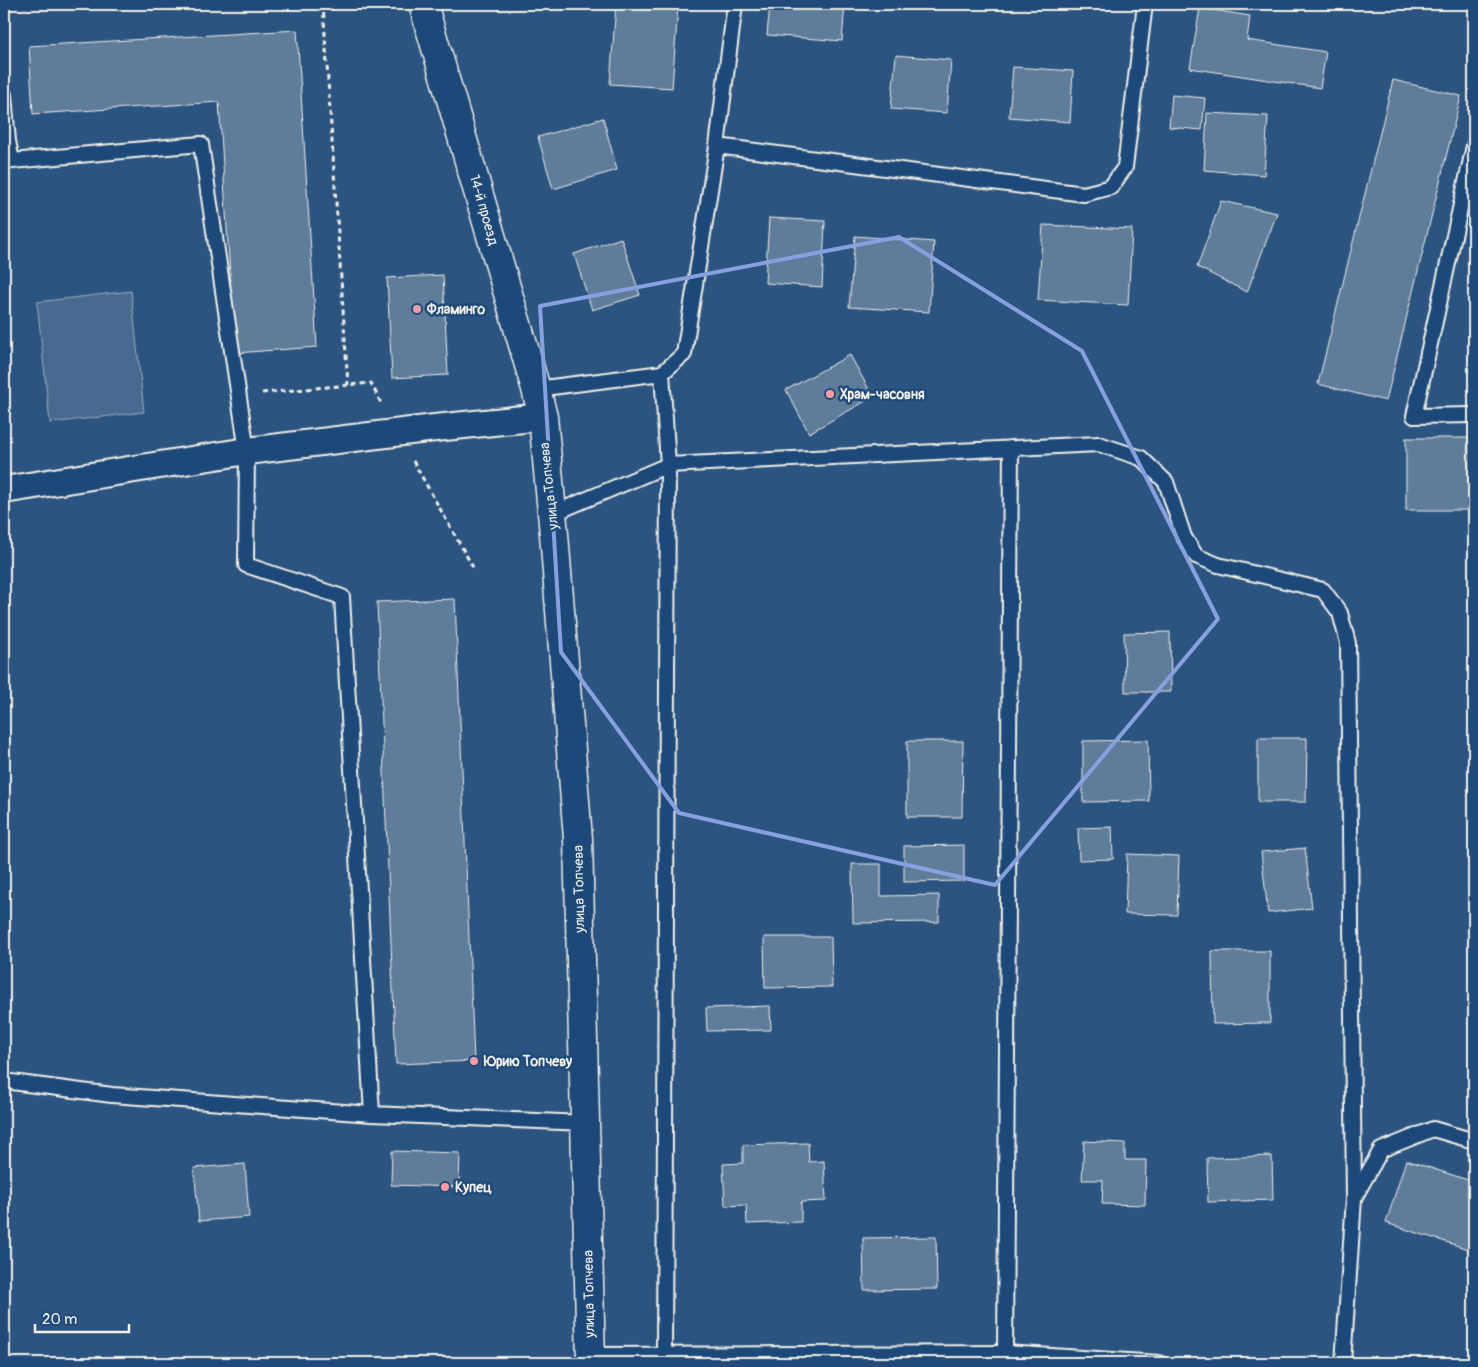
<svg xmlns="http://www.w3.org/2000/svg" width="1478" height="1367" viewBox="0 0 1478 1367" font-family="Pangolin,sans-serif">
	<style>
		.green { fill: #496b90; stroke: #9eaebc }
		.building { fill: #5e7b9a; stroke: #f4f1e8 }
		.lines { fill: none; stroke-linecap: round; stroke-linejoin: round }
		.service-casing { stroke: #f4f1e8; stroke-width: 18 }
		.minor-casing { stroke: #f4f1e8; stroke-width: 30 }
		.tertiary-casing { stroke: #f4f1e8; stroke-width: 31 }
		.path { stroke: #f4f1e8; stroke-width: 3; stroke-dasharray: 5 4; stroke-linecap: butt }
		.service { stroke: #1f4a7a; stroke-width: 14 }
		.minor { stroke: #1f4a7a; stroke-width: 26 }
		.tertiary { stroke: #1f4a7a; stroke-width: 28 }
		.marked { fill: none; stroke: #88a0e0; stroke-width: 4; stroke-linejoin: round }
		.poi-dot { fill: #ff9aa2; stroke: #1f4a7a; stroke-width: 2 }
		.labels { text-anchor: middle; dominant-baseline: central; stroke-width: 5; stroke-linejoin: round; paint-order: stroke }
		.street-label { font-size: 14px; fill: #f4f1e8; stroke: #1f4a7a }
		.poi-label { font-size: 14px; font-weight: bold; fill: #f4f1e8; stroke: #1f4a7a; text-anchor: start }
	</style>
	<rect width="100%" height="100%" fill="#2c5481"/>
	<filter id="ink" filterUnits="userSpaceOnUse"><feTurbulence type="fractalNoise" baseFrequency=".02" numOctaves="2"/><feDisplacementMap in="SourceGraphic" scale="10" xChannelSelector="R" yChannelSelector="G"/><feConvolveMatrix kernelMatrix="1 2 1 2 8 2 1 2 1" color-interpolation-filters="sRGB"/></filter>
	<g filter="url(#ink)">
		<!-- green -->
		<polygon class="green" points="131,291 144,412 50,423 37,302"/>
		<!-- building -->
		<g class="building">
			<polygon points="616,4 678,7 672,88 610,84"/>
			<polygon points="770,4 845,4 842,41 767,35"/>
			<polygon points="1200,8 1250,16 1247,40 1326,52 1320,88 1190,68"/>
			<polygon points="297,30 317,347 235,353 219,102 33,114 29,46"/>
			<polygon points="896,55 951,60 947,113 891,109"/>
			<polygon points="1013,67 1073,71 1070,122 1009,117"/>
			<polygon points="1393,80 1461,96 1386,401 1318,384"/>
			<polygon points="1172,95 1205,98 1202,130 1169,127"/>
			<polygon points="1207,113 1268,116 1264,175 1204,170"/>
			<polygon points="603,118 617,170 553,189 538,137"/>
			<polygon points="1221,201 1277,213 1247,292 1197,267"/>
			<polygon points="769,218 825,221 822,287 765,283"/>
			<polygon points="1043,225 1132,229 1128,305 1038,300"/>
			<polygon points="855,236 934,242 929,312 849,307"/>
			<polygon points="621,238 640,295 592,310 574,254"/>
			<polygon points="443,275 448,375 392,378 387,278"/>
			<polygon points="850,355 873,397 809,433 786,390"/>
			<rect x="1406" y="438" width="68" height="72"/>
			<polygon points="455,599 474,1061 396,1064 377,602"/>
			<polygon points="1170,632 1171,692 1125,692 1124,633"/>
			<polygon points="1258,738 1307,738 1306,802 1258,802"/>
			<polygon points="1148,740 1149,801 1083,802 1083,741"/>
			<polygon points="907,741 963,741 962,817 907,817"/>
			<polygon points="1112,827 1113,859 1079,860 1078,828"/>
			<polygon points="964,845 964,881 904,882 904,846"/>
			<polygon points="1305,848 1312,908 1268,913 1261,852"/>
			<polygon points="1127,854 1179,856 1177,915 1125,914"/>
			<polygon points="852,864 881,864 881,896 939,895 939,922 853,923"/>
			<polygon points="764,937 831,937 832,987 765,988"/>
			<polygon points="1212,951 1270,951 1270,1023 1213,1024"/>
			<polygon points="770,1006 771,1030 707,1031 706,1008"/>
			<polygon points="1084,1141 1125,1143 1125,1160 1146,1160 1145,1205 1102,1204 1103,1180 1082,1180"/>
			<polygon points="808,1143 809,1162 824,1161 826,1201 801,1202 801,1222 747,1224 746,1205 725,1206 723,1164 743,1163 743,1145"/>
			<polygon points="392,1151 460,1153 459,1187 391,1185"/>
			<polygon points="1272,1156 1273,1200 1208,1202 1207,1158"/>
			<polygon points="1406,1160 1474,1182 1474,1251 1386,1223"/>
			<polygon points="245,1164 249,1217 199,1221 194,1168"/>
			<polygon points="936,1237 937,1289 864,1290 863,1238"/>
		</g>
		<g class="lines">
			<!-- service casing -->
			<g class="service-casing">
				<g id="service">
					<polyline points="4,95 8,141 12,161 201,144 247,451 246,565 342,597 372,1114 585,1123"/>
					<polyline points="717,146 1084,194 1111,187 1125,167 1145,4"/>
					<polyline points="1474,146 1414,416 1474,415"/>
					<polyline points="536,389 662,373 684,354 717,146 735,4"/>
					<polyline points="552,514 668,465 662,373"/>
					<polyline points="4,1081 112,1095 372,1114"/>
					<polyline points="1005,1353 1011,448"/>
					<polyline points="664,1354 668,465 1099,444 1141,458 1166,482 1184,537 1196,556 1218,565 1323,590 1340,613 1348,643 1354,1198"/>
					<polyline points="590,1355 1005,1353 1159,1363"/>
					<polyline points="1343,1363 1354,1198 1381,1150 1433,1129 1474,1141"/>
				</g>
			</g>
			<!-- minor casing -->
			<g class="minor-casing">
				<polyline id="minor" points="4,490 247,451 435,428 543,417"/>
			</g>
			<!-- tertiary casing -->
			<g class="tertiary-casing">
				<polyline id="tertiary" points="423,4 536,389 543,417 554,534 578,839 591,1363"/>
			</g>
			<!-- path -->
			<g class="path">
				<polyline points="323,4 348,385"/>
				<polyline points="262,393 371,383 382,405"/>
				<polyline points="413,461 474,569"/>
			</g>
			<!-- service -->
			<use href="#service" class="service"/>
			<!-- minor -->
			<use href="#minor" class="minor"/>
			<!-- tertiary -->
			<use href="#tertiary" class="tertiary"/>
		</g>
	</g>
	<!-- marked area -->
	<path class="marked" d="M899 237 1082 351 1218 619 995 885 679 813 561 652 540 306Z"/>
	<!-- markers -->
	<g class="poi-dot">
		<circle cx="417" cy="309" r="5"/>
		<circle cx="830" cy="394" r="5"/>
		<circle cx="474" cy="1061" r="5"/>
		<circle cx="445" cy="1187" r="5"/>
	</g>
	<g class="labels">
		<!-- street labels -->
		<g class="street-label">
			<text transform="translate(484 210) rotate(74)">14-й проезд</text>
			<text transform="translate(549 486) rotate(-96)">улица Топчева</text>
			<text transform="translate(579 889) rotate(-91)">улица Топчева</text>
			<text transform="translate(589 1294) rotate(-91)">улица Топчева</text>
		</g>
		<!-- poi labels -->
		<g class="poi-label">
			<text x="427" y="309">Фламинго</text>
			<text x="840" y="394">Храм-часовня</text>
			<text x="484" y="1061">Юрию Топчеву</text>
			<text x="455" y="1187">Купец</text>
		</g>
	</g>
	<!-- margin -->
	<rect width="1478" height="1367" fill="none" stroke="#1f4a7a" stroke-width="20"/>
	<rect x="10" y="10" width="1458" height="1347" fill="none" stroke="#f4f1e8" stroke-width="2" filter="url(#ink)"/>
	<!-- scale -->
	<path d="M35 1324v8h94v-8" fill="none" stroke="#f4f1e8" stroke-width="2.5"/>
	<text x="42" y="1324" font-size="15" fill="#f4f1e8" stroke="#1f4a7a" stroke-width="4" paint-order="stroke">20 m</text>
</svg>
